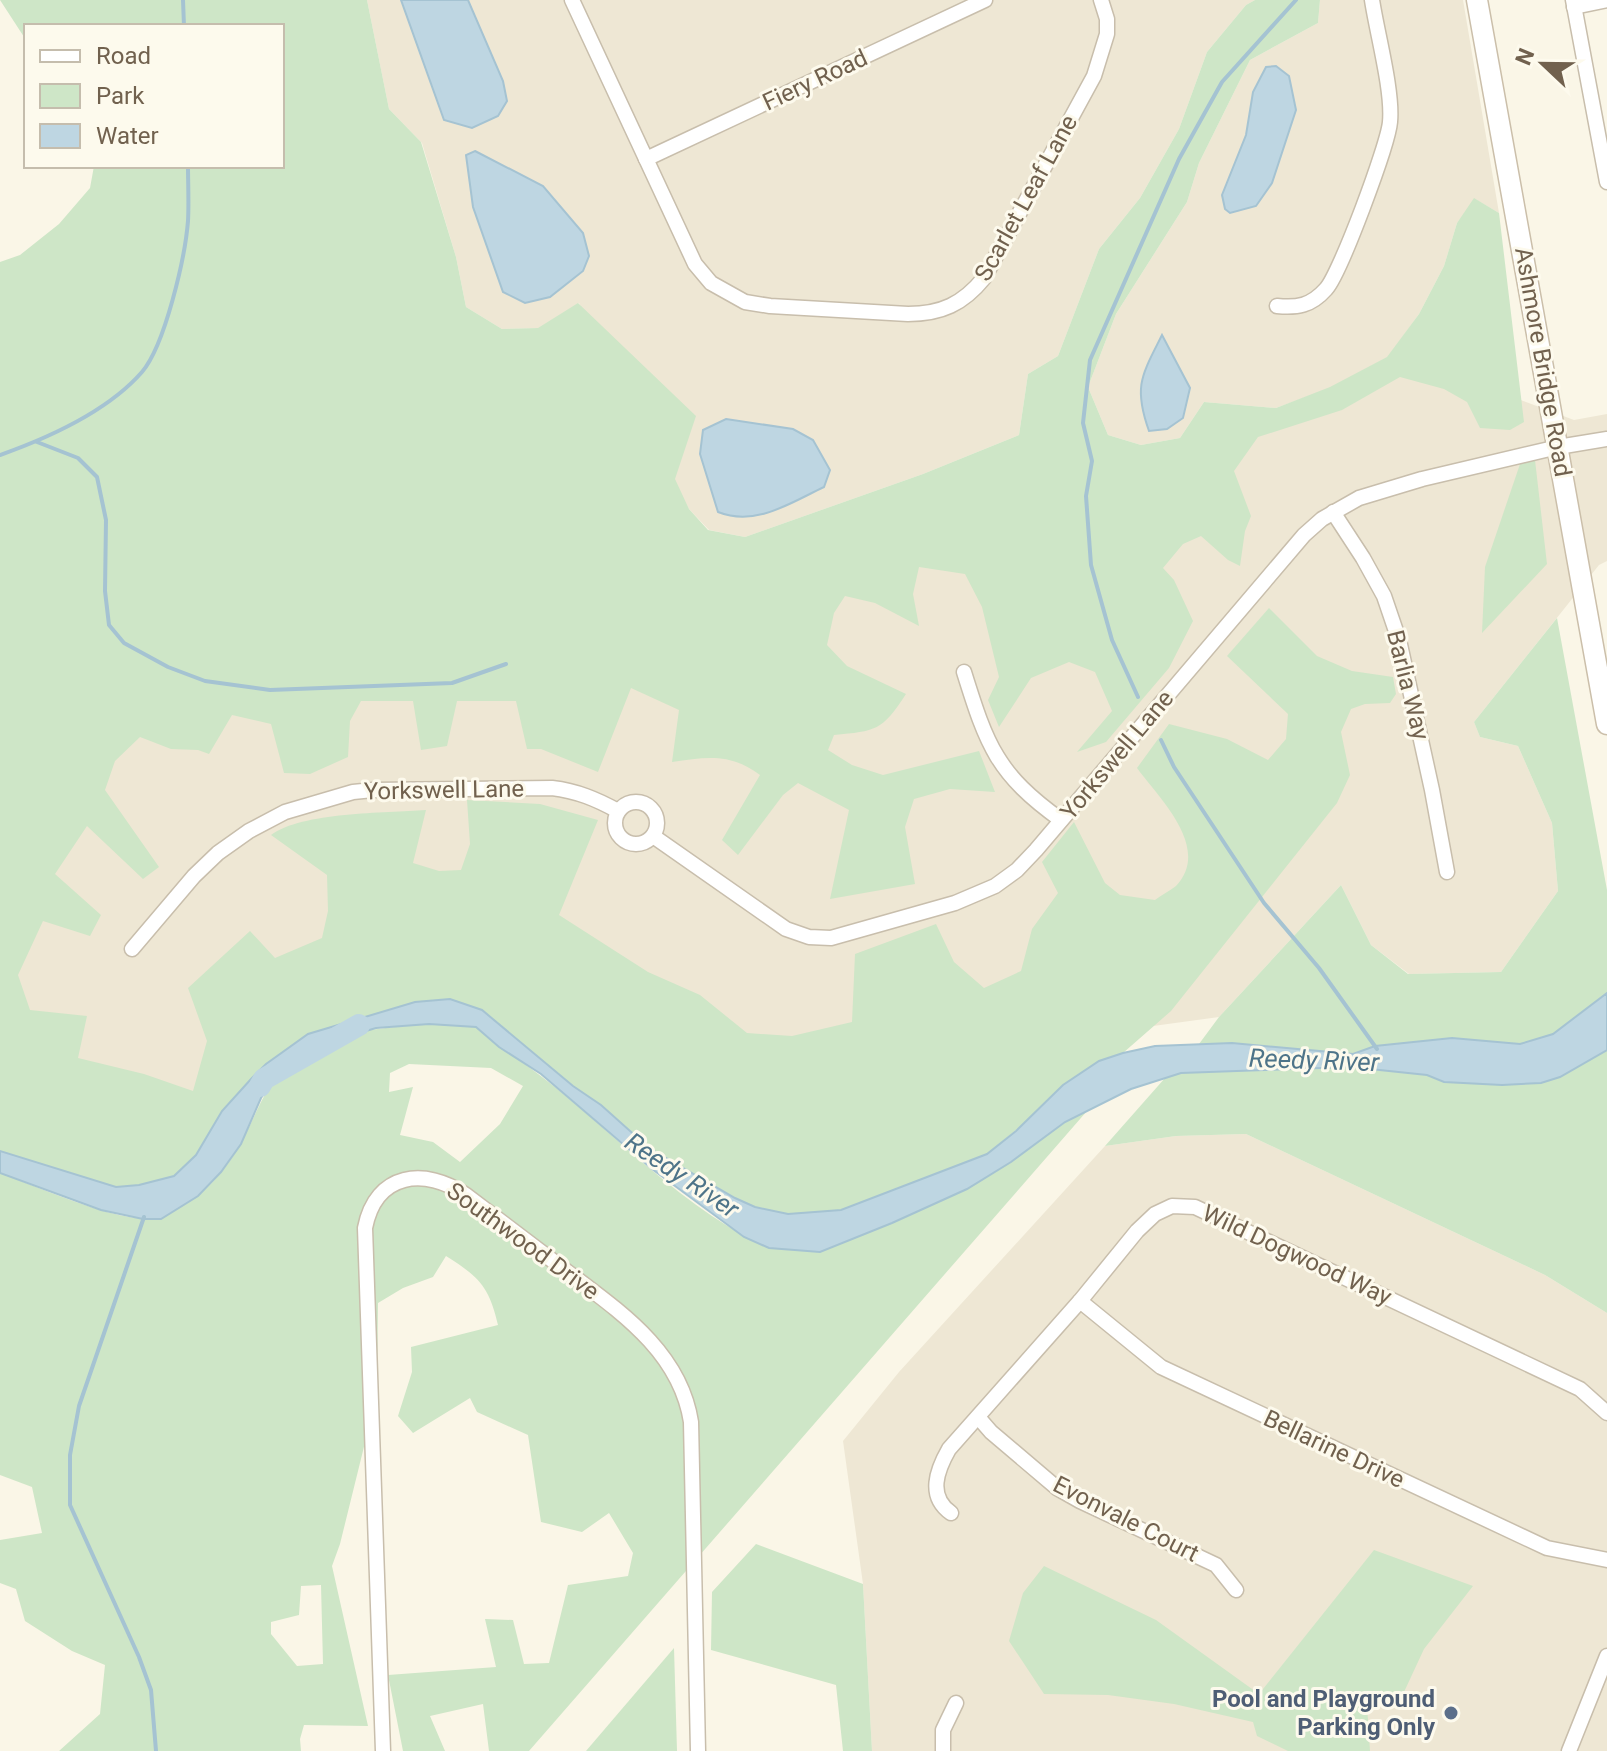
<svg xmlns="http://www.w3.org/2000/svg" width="1607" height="1751" viewBox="0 0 1607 1751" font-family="Roboto,sans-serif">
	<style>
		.residential { fill: #eee7d4 }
		.green { fill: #cee6c7; fill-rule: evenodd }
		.water { fill: #bed6e2; stroke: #a5c3d2; stroke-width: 2 }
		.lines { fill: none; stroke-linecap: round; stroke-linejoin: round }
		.stream { stroke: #a5c3d2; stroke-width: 4 }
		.river { stroke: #bed6e2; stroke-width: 22 }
		.minor-casing { stroke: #c8beac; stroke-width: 17 }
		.secondary-casing { stroke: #cbbfaa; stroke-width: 23 }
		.minor { stroke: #fff; stroke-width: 14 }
		.secondary { stroke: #fff; stroke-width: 20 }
		.service-dot { fill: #5c6f8a; stroke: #fdfaed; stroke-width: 3 }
		.labels { text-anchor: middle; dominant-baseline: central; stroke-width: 6; stroke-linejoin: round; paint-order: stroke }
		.street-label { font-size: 24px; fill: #71614e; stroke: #fdfaed }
		.service-label { font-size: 24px; font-weight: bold; fill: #4e5e75; stroke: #fdfaed; text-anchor: end }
		.water-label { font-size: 26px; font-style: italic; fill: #4e7489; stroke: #fdfaed }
	</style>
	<rect width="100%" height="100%" fill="#faf6e7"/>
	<!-- residential -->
	<g class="residential">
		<polygon points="367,0 1255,0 1246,5 1207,52 1179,129 1140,198 1099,249 1058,356 1028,374 1019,435 923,474 745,537 709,530 689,509 579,303 539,328 502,329 466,307 456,257 422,143 389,109"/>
		<polygon points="1320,0 1463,0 1499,213 1475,199 1457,223 1444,266 1419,314 1388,357 1330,388 1276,408 1204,402 1180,438 1141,445 1108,435 1088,387 1116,314 1187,202 1199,163 1250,60 1318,23"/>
		<polygon points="1411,359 1574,420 1607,414 1607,561 1599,565 1474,722 1480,737 1518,746 1552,823 1558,891 1501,972 1409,974 1371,945 1341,885 1219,1017 999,1047 888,1089 507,948 190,1117 55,1083 6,985 48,779 232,679 1134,473"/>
		<polygon points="1246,1134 1545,1275 1607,1313 1607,1751 872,1751 863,1584 843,1441 899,1372 1105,1146 1176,1136"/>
	</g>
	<!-- green -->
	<g class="green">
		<path d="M0 0H367L389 109 421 142 456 257 466 307 502 329 538 328 578 303 696 416 675 479 689 509 708 530 745 537 923 474 1019 435 1028 374 1058 356 1099 249 1140 198 1179 129 1207 52 1246 5 1255 0H1320L1318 23 1250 60 1199 163 1187 202 1116 314 1088 387 1108 435 1141 445 1180 438 1204 402 1276 408 1330 387 1387 357 1419 314 1444 266 1457 223 1474 198 1499 213 1524 422 1510 430 1480 428 1467 402 1444 389 1400 377 1342 410 1258 437 1234 471 1251 516 1245 531 1240 566 1228 560 1201 536 1183 544 1163 568 1174 580 1193 621 1169 668 1106 742 1077 752 1112 711 1095 672 1069 662 1031 678 999 727 988 700 999 677 982 607 965 574 919 567 913 594 919 626 875 603 845 596 834 613 827 645 847 666 906 694C882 731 876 731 834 735L828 750 852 765 883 775 979 751 995 792 950 789 914 799 905 827 915 884 830 899 849 810 798 783 783 795 738 855 722 840 760 775C731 753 707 757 672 762L679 710 631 688 598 772 541 749H527L516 701H457L447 746 421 750 413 701H361L350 721 348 757 310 774 284 773 271 724 232 715 209 754 198 750 171 749 140 737 115 761 105 790 159 867 143 879 87 826 55 874 101 915 90 936 43 921 18 975 30 1010 87 1016 78 1058 144 1074 193 1091 207 1041 188 988 250 931 275 958 322 938 328 911 327 875 271 835C302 812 385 813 426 810L413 863 439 871 461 870 470 844 467 800 540 804 598 820 559 915 648 972 700 995 747 1033 792 1036 852 1022 855 954 936 924 954 962 984 988 1021 971 1032 929 1058 893 1042 862 1074 822 1105 883 1120 895 1155 900C1161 895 1170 891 1176 886 1212 848 1159 798 1137 768L1169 724 1227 739 1268 760 1286 739 1288 714 1227 656 1269 608 1317 656 1352 671 1393 677 1396 694 1390 703 1365 704 1351 709 1341 732 1350 775 1337 803 1171 1011 1123 1053 1099 1061 987 1154 841 1210 788 1214 755 1207 735 1198 649 1148 601 1105 573 1086 482 1010 415 1002 308 1034 266 1064 222 1111 196 1155 174 1176 139 1186 116 1187 0 1151V262L20 255 59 224 90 188 94 166H282V26H26V40Z"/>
		<polygon points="1535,460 1547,564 1482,633 1485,567 1520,464"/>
		<polygon points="1557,618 1607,890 1607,993 1553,1034 1520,1044 1452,1038 1375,1046 1353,1054 1232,1043 1199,1044 1219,1017 1341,885 1371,945 1408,974 1501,972 1558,891 1552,823 1518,746 1480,737 1474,722"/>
		<path d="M429 1024C442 1025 466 1022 478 1028 488 1033 496 1045 506 1051 597 1111 669 1203 769 1248L967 1189 1011 1162 1065 1122 1087 1111 529 1751H489L483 1704 430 1716 445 1751H403L388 1675 496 1667 485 1619 513 1620 524 1664 549 1663 568 1585 628 1576 633 1553 609 1513 582 1532 541 1522 528 1435 477 1412 470 1398 413 1433 398 1416 412 1372 411 1347 498 1325C489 1286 479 1277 446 1256L433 1277 403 1288 378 1303 377 1394 340 1544 332 1566 368 1726 304 1725 300 1739 301 1751H59L100 1714 105 1665 72 1651 25 1621 16 1589 0 1583V1540L42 1533 32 1487 0 1475V1173C33 1185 113 1220 144 1218 187 1215 221 1179 241 1143 259 1110 268 1076 300 1052 328 1031 394 1027 429 1024ZM409 1064 491 1068 523 1086 500 1124 460 1162 433 1142 400 1135 413 1087 389 1092 390 1073ZM321 1585 323 1664 297 1666 271 1634V1622L299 1615 301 1586Z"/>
		<polygon points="1607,1050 1607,1313 1545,1275 1246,1134 1176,1136 1105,1146 1165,1078 1181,1073 1351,1067 1427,1075 1444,1082 1502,1085 1541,1083 1559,1077"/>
		<polygon points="756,1544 863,1584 872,1751 843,1751 836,1685 711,1650 712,1592"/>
		<polygon points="1374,1550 1473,1586 1424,1649 1404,1692 1367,1705 1370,1751 1288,1751 1257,1736 1253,1722 1174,1704 1108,1695 1044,1694 1009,1641 1023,1593 1044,1566 1156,1620 1259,1694"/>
		<polygon points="674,1648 677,1751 586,1751"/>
	</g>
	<!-- water -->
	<g class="water">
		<polygon points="401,0 468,0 503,81 507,101 498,116 472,128 444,120"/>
		<polygon points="1276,66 1289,76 1296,110 1272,183 1256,206 1230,213 1225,209 1222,195 1246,135 1253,92 1266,67"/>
		<polygon points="475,151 543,186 583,233 589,256 583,271 550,297 525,303 503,292 473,207 466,155"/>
		<path d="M1162 335 1190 388 1183 418 1167 429 1149 431C1133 386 1142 375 1162 335Z"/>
		<path d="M726 419 793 429 813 440 830 470 824 487C790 503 756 527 718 512L700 454 703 430Z"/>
		<polygon points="1607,993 1607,1050 1560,1077 1541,1083 1502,1085 1444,1082 1427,1075 1351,1067 1181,1073 1131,1089 1065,1122 1011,1162 967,1189 892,1223 820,1252 769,1248 744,1237 652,1169 541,1074 499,1047 476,1027 429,1024 376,1028 302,1050 280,1070 261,1098 241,1144 221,1172 198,1196 161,1219 143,1219 101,1210 0,1173 0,1151 116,1187 139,1185 174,1176 196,1155 222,1111 251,1079 266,1064 308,1034 415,1002 450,999 482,1010 573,1086 601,1105 649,1148 735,1198 755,1207 788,1214 841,1210 987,1154 1016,1131 1063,1085 1099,1061 1123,1053 1155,1046 1232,1043 1353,1054 1375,1046 1452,1038 1520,1044 1553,1034"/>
	</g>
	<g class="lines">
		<!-- stream -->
		<g class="stream">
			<polyline points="183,0 184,26"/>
			<polyline points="37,442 78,458 97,477 106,520 105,591 109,625 124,643 168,667 205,681 270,690 452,683 506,664"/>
			<path d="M0 455C48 438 107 412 142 372 165 345 185 258 188 221 189 203 188 184 188 166"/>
			<polyline points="1138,697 1112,640 1091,565 1086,496 1092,461 1083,423 1090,360 1179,159 1222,82 1296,0"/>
			<polyline points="1161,740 1174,767 1264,903 1319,968 1377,1049"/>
			<polyline points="144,1217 79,1406 70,1455 70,1505 139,1657 151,1690 156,1751"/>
		</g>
		<!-- river -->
		<polyline class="river" points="260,1086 264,1079 359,1025"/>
		<!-- minor casing -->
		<g class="minor-casing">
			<g id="minor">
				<path d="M572 0 695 264 711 283 745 302 770 306 908 314C941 314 963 304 984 278L1094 76 1107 34V19L1101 0"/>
				<polyline points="1573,0 1607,182"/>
				<polyline points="1574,7 1607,0"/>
				<polyline points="646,159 985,0"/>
				<path d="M1277 306C1297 308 1311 306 1326 289 1340 274 1388 145 1390 122 1393 91 1377 33 1372 0"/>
				<polyline points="1333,512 1363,558 1384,596 1399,640 1432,790 1447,872"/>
				<path d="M964 672C987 746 997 774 1061 820"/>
				<circle cx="636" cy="823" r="21"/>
				<polyline points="653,836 786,929 809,937 831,938 955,903 995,886 1017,870 1036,850 1304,535 1322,519 1359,498 1422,479 1558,447 1607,439"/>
				<path d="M132 949 194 876 218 853 249 831 285 812 353 792 373 790 552 788C577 791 596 799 618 811"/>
				<polyline points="1080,1301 1161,1367 1547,1548 1607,1560"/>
				<polyline points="978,1417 991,1432 1057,1488 1080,1501 1216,1565 1236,1590"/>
				<path d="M951 1513C927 1496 937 1470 949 1449L1080 1301 1137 1231 1155 1214 1172 1206 1195 1207 1580 1389 1607 1413"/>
				<path d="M383 1751 365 1228C376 1172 425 1167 466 1195 499 1220 532 1245 565 1270 619 1311 680 1351 691 1422L698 1751"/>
				<polyline points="943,1751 943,1730 956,1703"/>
				<polyline points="1569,1751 1607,1656"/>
			</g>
		</g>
		<!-- secondary casing -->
		<g class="secondary-casing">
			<polyline id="secondary" points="1477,0 1607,724"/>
		</g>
		<!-- minor -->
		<use href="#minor" class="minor"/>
		<!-- secondary -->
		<use href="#secondary" class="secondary"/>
	</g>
	<!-- markers -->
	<circle class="service-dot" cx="1451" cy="1713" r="8"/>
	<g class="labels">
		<!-- street labels -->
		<g class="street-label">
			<text transform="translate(815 80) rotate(-25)">Fiery Road</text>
			<text transform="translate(1026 198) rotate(-61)">Scarlet Leaf Lane</text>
			<text transform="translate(1543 362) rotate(80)">Ashmore Bridge Road</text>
			<text transform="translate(1408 685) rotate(76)">Barlia Way</text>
			<text transform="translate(1117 755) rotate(-50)">Yorkswell Lane</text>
			<text transform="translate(444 790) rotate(-1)">Yorkswell Lane</text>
			<text transform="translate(523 1241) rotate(36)">Southwood Drive</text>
			<text transform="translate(1297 1255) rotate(25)">Wild Dogwood Way</text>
			<text transform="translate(1334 1449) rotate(25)">Bellarine Drive</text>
			<text transform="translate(1126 1519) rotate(27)">Evonvale Court</text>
		</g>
		<!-- service labels -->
		<g class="service-label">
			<text x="1435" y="1699">Pool and Playground<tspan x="1435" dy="28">Parking Only</tspan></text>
		</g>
		<!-- water labels -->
		<g class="water-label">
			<text transform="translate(1314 1060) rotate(2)">Reedy River</text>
			<text transform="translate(682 1175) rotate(34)">Reedy River</text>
		</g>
	</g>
	<!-- legend -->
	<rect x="24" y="24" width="260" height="144" fill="#fdfaed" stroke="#c5bdad" stroke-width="2"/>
	<rect x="40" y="50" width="40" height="12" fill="#ffffff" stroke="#c5bdad" stroke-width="2"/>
	<text x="96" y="64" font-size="24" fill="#71614e">Road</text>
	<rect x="40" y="84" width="40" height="24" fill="#cee6c7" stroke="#c5bdad" stroke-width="2"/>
	<text x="96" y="104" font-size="24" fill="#71614e">Park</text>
	<rect x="40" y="124" width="40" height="24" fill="#bed6e2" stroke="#c5bdad" stroke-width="2"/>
	<text x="96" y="144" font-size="24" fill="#71614e">Water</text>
	<!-- north arrow -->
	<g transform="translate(1543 64) rotate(292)" stroke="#fdfaed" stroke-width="6" paint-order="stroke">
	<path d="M0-6L14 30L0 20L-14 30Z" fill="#71614e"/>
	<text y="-12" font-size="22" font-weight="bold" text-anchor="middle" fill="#71614e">N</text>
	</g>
</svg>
